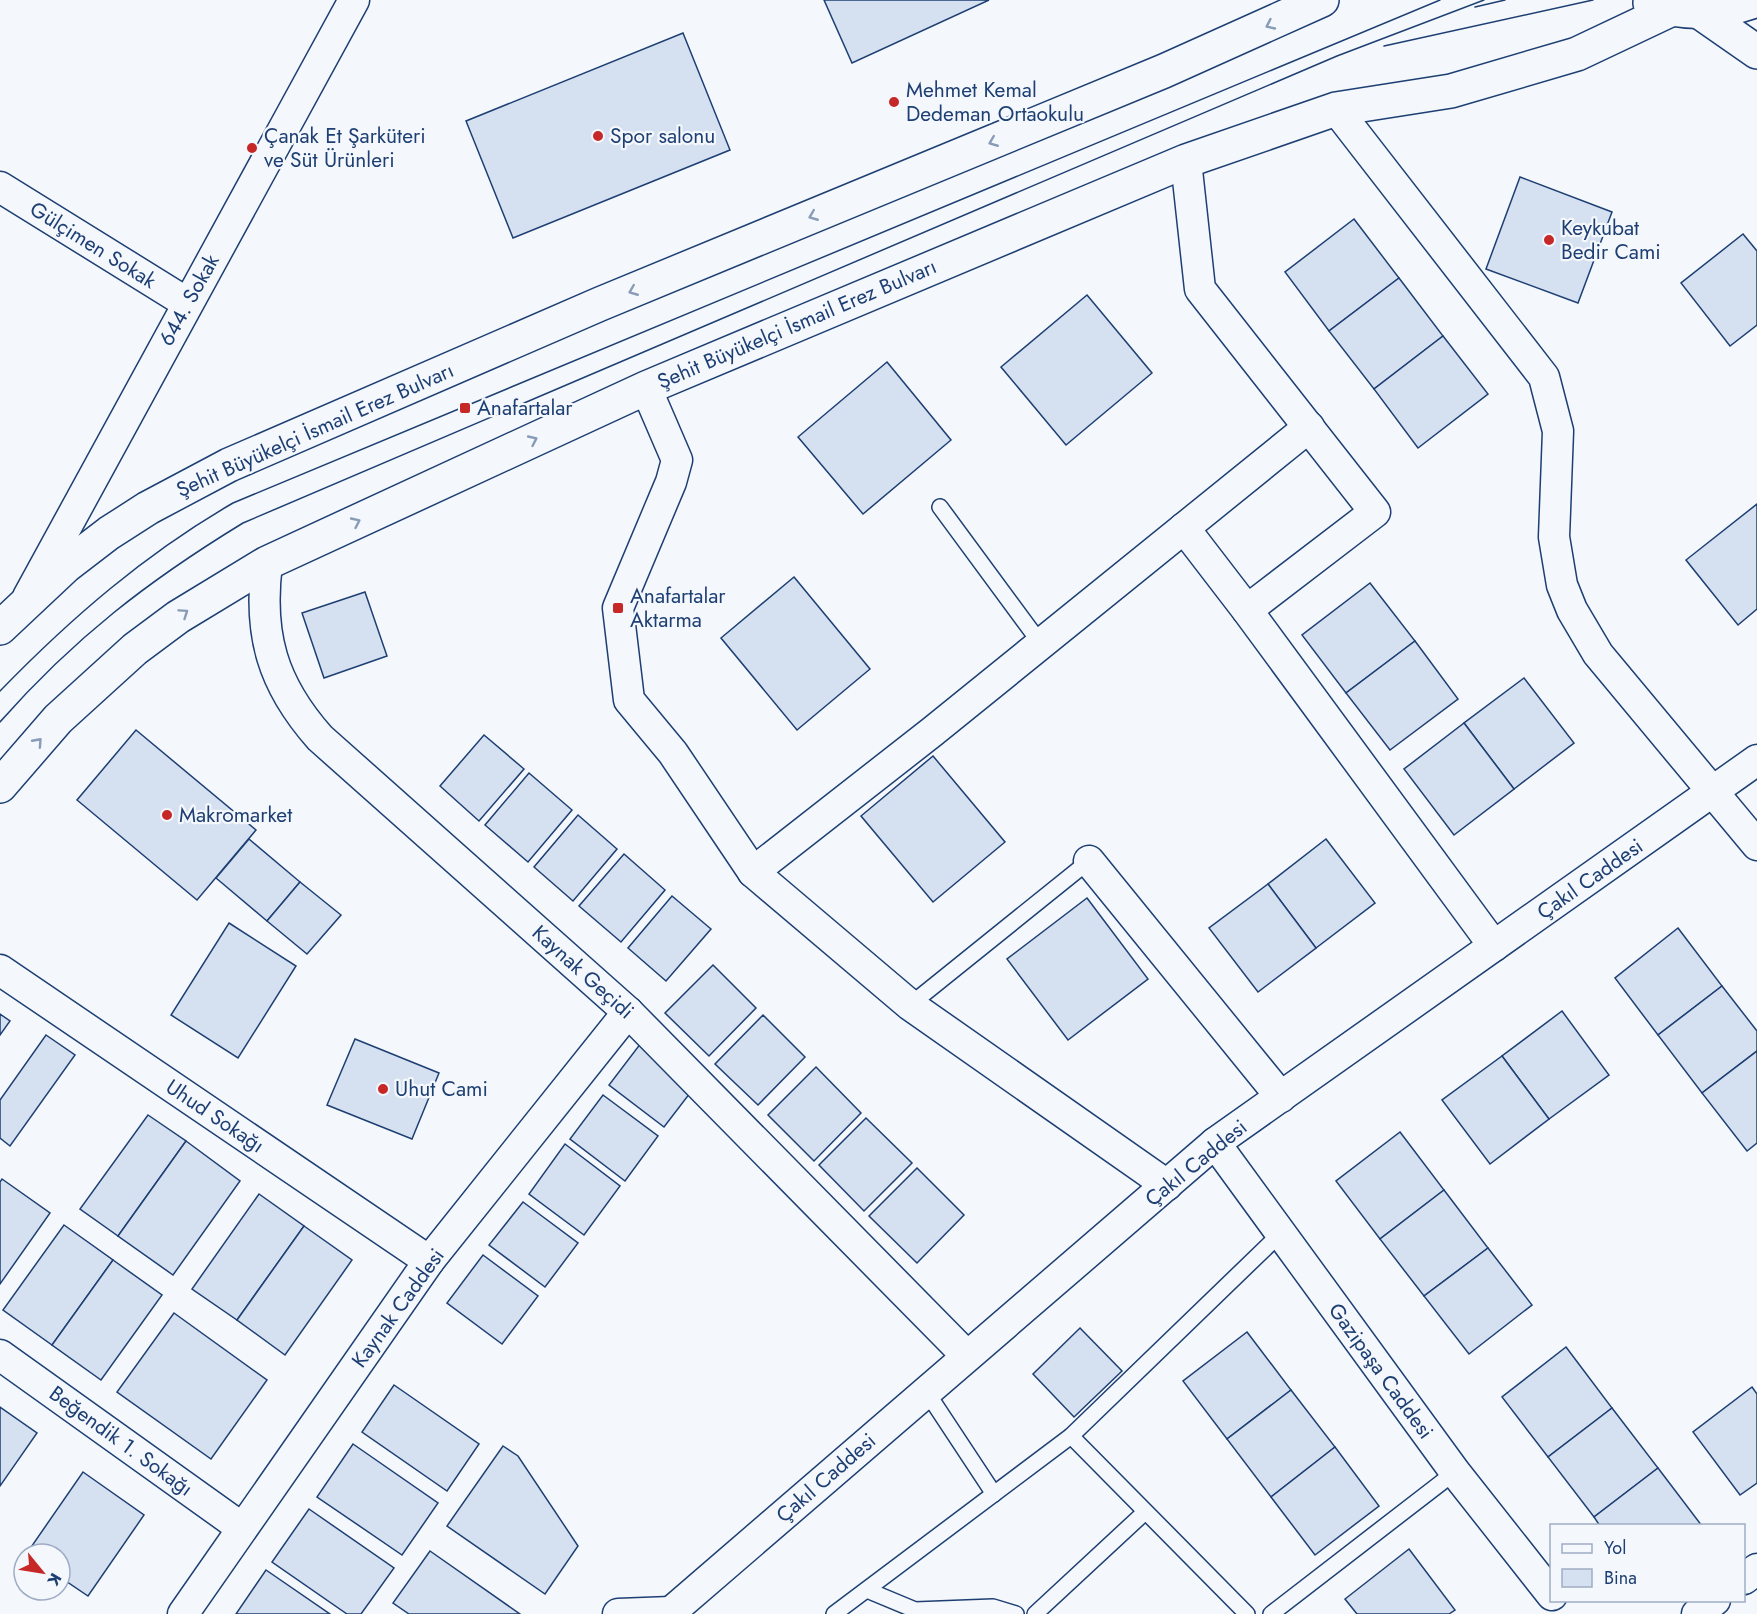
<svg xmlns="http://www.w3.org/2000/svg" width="1757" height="1614" viewBox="0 0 1757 1614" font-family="Jost,sans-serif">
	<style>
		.building { fill: #d5e0f0; stroke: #1d3f73; stroke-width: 1.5 }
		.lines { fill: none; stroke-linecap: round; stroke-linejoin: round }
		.lane-casing { stroke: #1d3f73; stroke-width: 18 }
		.street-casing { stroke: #1d3f73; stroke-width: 33 }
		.primary-casing { stroke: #1d3f73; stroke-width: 36 }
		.lane { stroke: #f4f7fb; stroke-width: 15 }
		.street { stroke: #f4f7fb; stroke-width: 30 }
		.primary { stroke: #f4f7fb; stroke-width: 33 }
		.tram { stroke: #1d3f73; stroke-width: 1.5 }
		.oneway { stroke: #889bb7 }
		.poi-dot { fill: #c62828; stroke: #f4f7fb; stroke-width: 2 }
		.labels { text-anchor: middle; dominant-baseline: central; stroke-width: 4.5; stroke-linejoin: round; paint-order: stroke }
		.poi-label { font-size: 21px; fill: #1d3f73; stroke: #f4f7fb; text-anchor: start }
		.street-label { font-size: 21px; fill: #1d3f73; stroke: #f4f7fb }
	</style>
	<rect width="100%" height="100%" fill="#f4f7fb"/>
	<!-- building -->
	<g class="building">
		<polygon points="824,0 989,0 852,63"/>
		<polygon points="683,33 730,150 513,238 466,121"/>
		<polygon points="1520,177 1612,212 1578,303 1486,269"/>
		<polygon points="1354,219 1399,278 1329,331 1285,272"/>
		<polygon points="1743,234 1757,251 1757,325 1730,346 1681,283"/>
		<polygon points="1399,278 1443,336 1374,389 1329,331"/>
		<polygon points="1087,295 1152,373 1066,445 1001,367"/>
		<polygon points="1443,336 1488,394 1418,448 1374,389"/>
		<polygon points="887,362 951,440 863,514 798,437"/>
		<polygon points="1757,504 1757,609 1738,625 1686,560"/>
		<polygon points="794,577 870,669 797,730 721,638"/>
		<polygon points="1370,583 1415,641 1346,693 1302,635"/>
		<polygon points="365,592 387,656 324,678 302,613"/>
		<polygon points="1415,641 1458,699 1390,750 1346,693"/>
		<polygon points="1524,678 1574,743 1514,789 1464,723"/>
		<polygon points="1464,723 1514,789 1454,835 1404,769"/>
		<polygon points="136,730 256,830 197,900 77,800"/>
		<polygon points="484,735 524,769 479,821 440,786"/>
		<polygon points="933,756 1005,842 933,902 861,816"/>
		<polygon points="529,773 572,810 528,862 485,825"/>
		<polygon points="578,815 617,849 573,901 534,867"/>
		<polygon points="249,839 300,882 267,921 216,878"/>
		<polygon points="1326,839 1375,903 1316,948 1268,884"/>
		<polygon points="624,854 665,890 621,942 579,906"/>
		<polygon points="300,882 341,915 307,954 267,921"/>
		<polygon points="1268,884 1316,948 1258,992 1209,928"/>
		<polygon points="672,896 711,929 666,981 628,948"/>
		<polygon points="1087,898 1148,979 1068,1040 1007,959"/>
		<polygon points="229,923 296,966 238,1058 171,1015"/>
		<polygon points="1678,928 1722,986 1658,1035 1615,978"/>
		<polygon points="713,965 756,1008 709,1056 665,1013"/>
		<polygon points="1722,986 1757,1031 1757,1051 1702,1093 1658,1035"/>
		<polygon points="1562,1011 1609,1075 1549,1119 1502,1056"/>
		<polygon points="0,1014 10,1021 0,1035"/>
		<polygon points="763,1015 805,1057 758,1105 715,1064"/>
		<polygon points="46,1035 75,1055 10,1146 0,1138 0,1100"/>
		<polygon points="355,1039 439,1073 412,1139 327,1105"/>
		<polygon points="641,1043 697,1084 664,1127 609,1085"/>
		<polygon points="1757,1051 1757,1143 1747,1151 1702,1093"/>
		<polygon points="1502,1056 1549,1119 1490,1164 1442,1100"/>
		<polygon points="816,1067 861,1113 814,1161 768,1115"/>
		<polygon points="603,1095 658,1136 625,1181 570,1139"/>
		<polygon points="148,1115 186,1141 118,1236 80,1209"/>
		<polygon points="866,1118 912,1163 864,1211 819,1165"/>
		<polygon points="1400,1132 1444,1190 1380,1239 1336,1181"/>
		<polygon points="186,1141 240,1181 173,1275 118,1236"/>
		<polygon points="565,1144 620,1186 584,1235 529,1194"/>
		<polygon points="917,1168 964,1215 917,1263 869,1216"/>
		<polygon points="2,1179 50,1213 0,1284 0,1182"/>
		<polygon points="1444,1190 1488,1248 1424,1296 1380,1239"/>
		<polygon points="259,1194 304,1226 237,1320 192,1289"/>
		<polygon points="523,1202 578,1243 545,1287 489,1245"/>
		<polygon points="64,1225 113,1260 52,1345 3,1310"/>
		<polygon points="304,1226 352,1260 285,1355 237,1320"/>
		<polygon points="1488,1248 1532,1305 1469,1354 1424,1296"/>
		<polygon points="483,1255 538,1296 502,1344 447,1303"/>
		<polygon points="113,1260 162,1295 101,1380 52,1345"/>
		<polygon points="174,1313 267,1380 211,1459 117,1392"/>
		<polygon points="1080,1328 1122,1371 1074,1417 1033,1374"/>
		<polygon points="1247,1332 1291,1390 1227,1439 1183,1381"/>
		<polygon points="1566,1347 1612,1408 1548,1457 1502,1397"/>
		<polygon points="394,1385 479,1444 447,1491 362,1432"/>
		<polygon points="1752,1387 1757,1394 1757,1483 1740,1495 1693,1432"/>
		<polygon points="1291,1390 1335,1447 1271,1497 1227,1439"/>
		<polygon points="0,1407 37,1433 0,1486"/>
		<polygon points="1612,1408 1658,1468 1594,1517 1548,1457"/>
		<polygon points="353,1444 438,1503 402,1555 317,1497"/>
		<polygon points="503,1446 518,1456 578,1546 545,1594 447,1526"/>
		<polygon points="1335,1447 1379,1506 1315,1555 1271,1497"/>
		<polygon points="1658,1468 1702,1526 1600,1526 1594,1517"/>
		<polygon points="83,1472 144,1515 88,1596 60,1577 60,1554 27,1553"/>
		<polygon points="309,1509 394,1568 361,1614 347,1614 272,1562"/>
		<polygon points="1409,1549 1455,1610 1449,1614 1357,1614 1345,1599"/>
		<polygon points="430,1551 520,1614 409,1614 393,1603"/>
		<polygon points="266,1570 330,1614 236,1614"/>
	</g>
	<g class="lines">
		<!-- lane casing -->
		<g class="lane-casing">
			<g id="lane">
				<polyline points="940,507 1041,644"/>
				<polyline points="910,1005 1089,861"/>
				<polyline points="926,1391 994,1494"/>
				<polyline points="1071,1436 1247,1614"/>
				<polyline points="867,1590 915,1610 993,1607 1016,1614"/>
				<polyline points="834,1614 1071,1436 1281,1233"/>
				<polyline points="1035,1614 1145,1512"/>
				<polyline points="1271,1614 1455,1472"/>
			</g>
		</g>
		<!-- street casing -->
		<g class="street-casing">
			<g id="street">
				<polyline points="1336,109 1544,377 1558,431 1554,537 1562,585 1572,610 1598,654 1757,845"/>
				<polyline points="1186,161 1200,289 1375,512 1247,610"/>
				<polyline points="0,187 187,303"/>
				<polyline points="646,388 677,460 671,482 618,608 629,700 673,753 753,872 910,1005 1167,1185"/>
				<polyline points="1184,528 1247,610 1494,946"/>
				<path d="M267 563C258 634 272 684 320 738L628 1012 967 1356"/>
				<polyline points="28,597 354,0"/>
				<polyline points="1089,861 1281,1097"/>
				<polyline points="753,872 932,732 1309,427"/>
				<polyline points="0,970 429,1261"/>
				<polyline points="1215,1143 1455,1472 1552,1595"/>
				<polyline points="0,1355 242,1528"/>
				<polyline points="1744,1579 1757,1569"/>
				<polyline points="671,1612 1215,1143 1757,760"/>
				<polyline points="183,1614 429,1261 628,1012"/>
				<polyline points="618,1614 671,1612"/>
				<polyline points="1697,1614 1715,1600"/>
			</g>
		</g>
		<!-- primary casing -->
		<g class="primary-casing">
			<g id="primary">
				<path d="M1650 3C1687 16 1721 14 1757 0"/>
				<polyline points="1701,13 1757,52"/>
				<polyline points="0,628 66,566 109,533 148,508 229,465 600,304 1164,71 1322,0"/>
				<polyline points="0,786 58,719 135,649 178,617 267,563 646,388 1186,161 1336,109 1451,91 1577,54 1670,10"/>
			</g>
		</g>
		<!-- lane -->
		<use href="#lane" class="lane"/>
		<!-- street -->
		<use href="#street" class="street"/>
		<!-- primary -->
		<use href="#primary" class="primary"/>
		<!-- tram -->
		<g class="tram">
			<polyline points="1475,7 1505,0"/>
			<polyline points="1384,46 1593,0"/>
			<path d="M0 691C71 618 145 554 233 503L1440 0"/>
			<path d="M0 722C74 638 148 581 243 523L1337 56 1484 0"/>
		</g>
	</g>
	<!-- one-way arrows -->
	<defs><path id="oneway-chevron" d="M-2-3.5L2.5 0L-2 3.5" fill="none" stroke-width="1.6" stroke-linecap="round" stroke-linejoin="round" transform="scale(1.5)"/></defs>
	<g class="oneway">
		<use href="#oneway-chevron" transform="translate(1270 25) rotate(155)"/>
		<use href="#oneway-chevron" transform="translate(993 142) rotate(158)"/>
		<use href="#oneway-chevron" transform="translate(813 216) rotate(158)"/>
		<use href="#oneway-chevron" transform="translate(633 291) rotate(158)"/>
		<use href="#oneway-chevron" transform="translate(533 440) rotate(-25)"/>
		<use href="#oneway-chevron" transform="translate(356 522) rotate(-25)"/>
		<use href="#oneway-chevron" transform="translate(184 613) rotate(-34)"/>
		<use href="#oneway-chevron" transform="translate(38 742) rotate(-48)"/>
	</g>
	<!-- markers -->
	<g class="poi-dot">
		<circle cx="894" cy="102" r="6"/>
		<circle cx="598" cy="136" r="6"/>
		<circle cx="252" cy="148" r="6"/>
		<circle cx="1549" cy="240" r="6"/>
		<rect x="459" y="402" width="12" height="12" rx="3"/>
		<rect x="612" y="602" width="12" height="12" rx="3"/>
		<circle cx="167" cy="815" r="6"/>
		<circle cx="383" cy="1089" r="6"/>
	</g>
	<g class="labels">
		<!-- poi labels -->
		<g class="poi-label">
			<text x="906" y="90">Mehmet Kemal<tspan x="906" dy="24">Dedeman Ortaokulu</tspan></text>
			<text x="264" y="136">Çanak Et Şarküteri<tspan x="264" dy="24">ve Süt Ürünleri</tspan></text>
			<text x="610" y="136">Spor salonu</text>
			<text x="1561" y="228">Keykubat<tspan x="1561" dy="24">Bedir Cami</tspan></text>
			<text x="477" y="408">Anafartalar</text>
			<text x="630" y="596">Anafartalar<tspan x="630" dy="24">Aktarma</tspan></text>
			<text x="179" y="815">Makromarket</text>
			<text x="395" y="1089">Uhut Cami</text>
		</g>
		<!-- street labels -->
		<g class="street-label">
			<text transform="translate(93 245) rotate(32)">Gülçimen Sokak</text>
			<text transform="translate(189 300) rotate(-61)">644. Sokak</text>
			<text transform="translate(797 324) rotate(-23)">Şehit Büyükelçi İsmail Erez Bulvarı</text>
			<text transform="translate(315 430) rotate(-24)">Şehit Büyükelçi İsmail Erez Bulvarı</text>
			<text transform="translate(1590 879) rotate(-35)">Çakıl Caddesi</text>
			<text transform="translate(583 972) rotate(42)">Kaynak Geçidi</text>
			<text transform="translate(215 1116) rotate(34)">Uhud Sokağı</text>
			<text transform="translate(1196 1163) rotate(-39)">Çakıl Caddesi</text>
			<text transform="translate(398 1308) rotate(-54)">Kaynak Caddesi</text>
			<text transform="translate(1381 1371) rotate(54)">Gazipaşa Caddesi</text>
			<text transform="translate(121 1441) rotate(36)">Beğendik 1. Sokağı</text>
			<text transform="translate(826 1478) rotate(-41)">Çakıl Caddesi</text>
		</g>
	</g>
	<!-- legend -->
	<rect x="1550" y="1524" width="195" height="78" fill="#f4f7fb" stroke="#9eadc5" stroke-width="1.5"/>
	<rect x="1562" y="1544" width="30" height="9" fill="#f4f7fb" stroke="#9eadc5" stroke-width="1.5"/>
	<text x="1604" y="1554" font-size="18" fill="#1d3f73">Yol</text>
	<rect x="1562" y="1569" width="30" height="18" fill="#d5e0f0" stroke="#9eadc5" stroke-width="1.5"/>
	<text x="1604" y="1584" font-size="18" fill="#1d3f73">Bina</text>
	<!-- north arrow -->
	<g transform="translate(42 1572) rotate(120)"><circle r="28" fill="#f4f7fb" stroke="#9eadc5" stroke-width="1.5"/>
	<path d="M0-4.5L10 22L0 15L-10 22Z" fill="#c62828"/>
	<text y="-9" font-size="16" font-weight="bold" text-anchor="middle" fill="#1d3f73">K</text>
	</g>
</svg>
